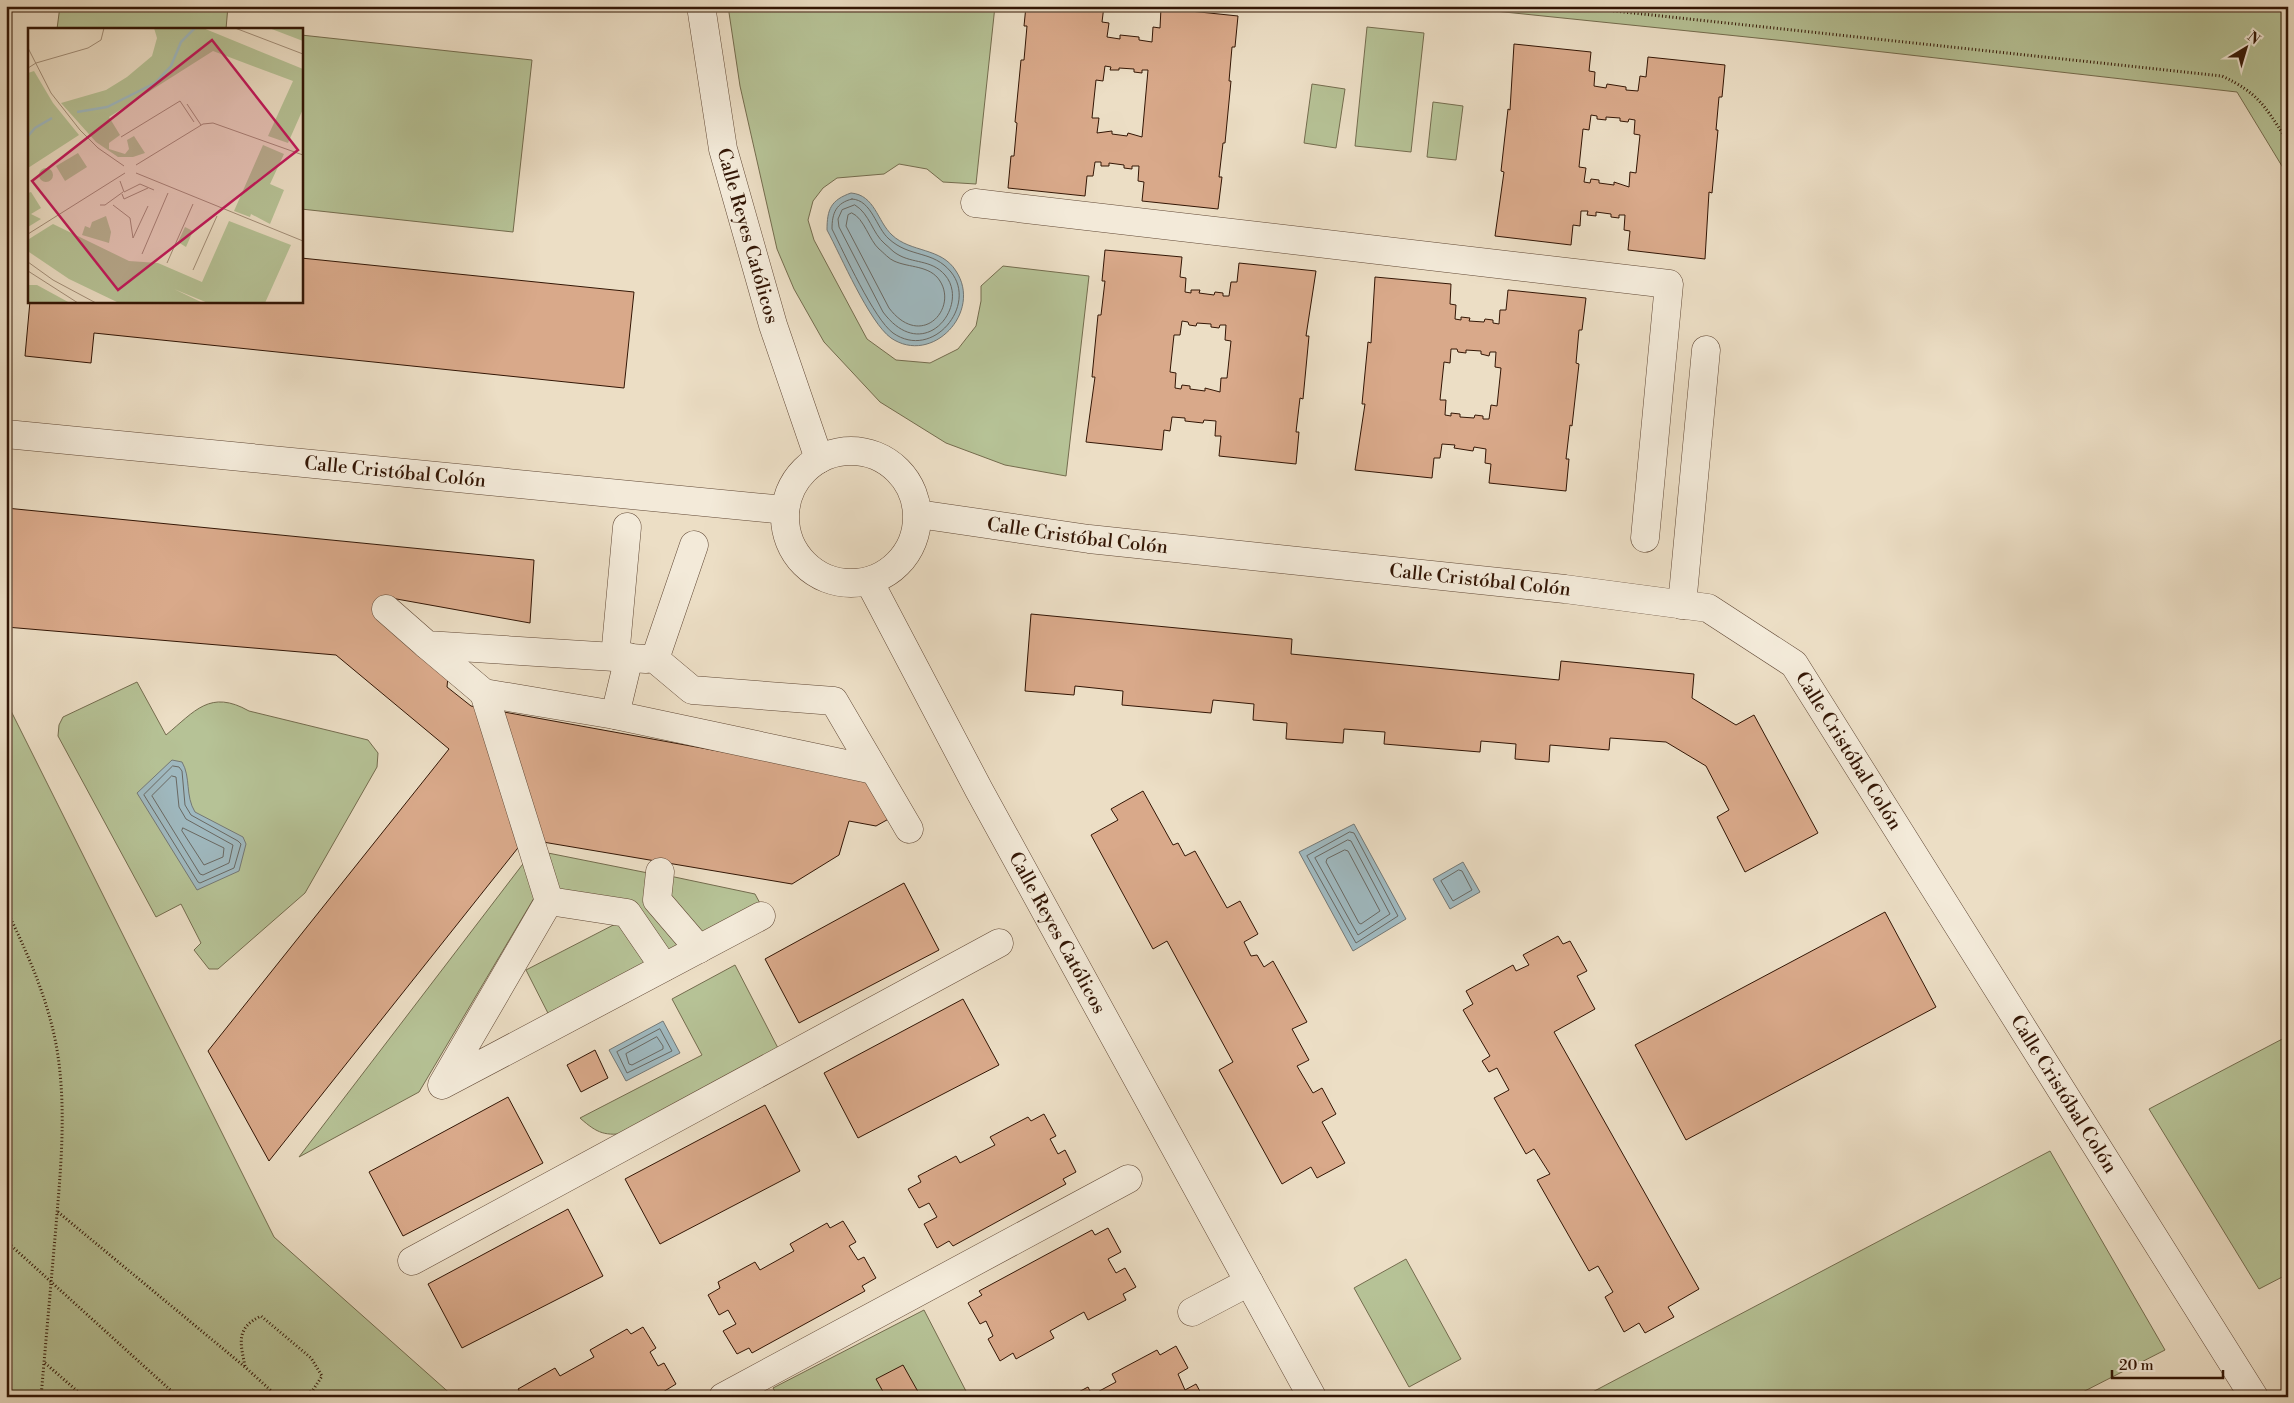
<svg xmlns="http://www.w3.org/2000/svg" width="2294" height="1403" viewBox="0 0 2294 1403" font-family="'Libre Bodoni',serif">
	<style>
		.green { fill: #b6c296; stroke: #746c4e }
		.water { fill: #9fb9c0; stroke: #747875 }
		.lines { fill: none; stroke-linecap: round; stroke-linejoin: round }
		.shore { stroke: #696862; stroke-width: 1 }
		.building { fill: #d9a98a; stroke: #331605; fill-rule: evenodd }
		.minor-casing { stroke: #614835; stroke-width: 29 }
		.path { stroke: #331605; stroke-width: 3; stroke-dasharray: 1 2.5; stroke-linecap: butt }
		.minor { stroke: #f3ead9; stroke-width: 28 }
		.labels { text-anchor: middle; dominant-baseline: central; stroke-width: 4; stroke-linejoin: round; paint-order: stroke }
		.street-label { font-size: 19px; fill: #331605; stroke: #f3ead9 }
		.inset-river { fill: none; stroke: #9fb9c0; stroke-width: 2.5 }
		.inset-road { fill: none; stroke: #a28e78; stroke-width: 1 }
		.view { fill: #c2185b; fill-opacity: 0.15; stroke: #c2185b; stroke-width: 2.5 }
		.inset-edge { fill: none; stroke: #331605; stroke-width: 2.5 }
	</style>
	<rect width="100%" height="100%" fill="#ecdec5"/>
	<filter id="stains"><feTurbulence type="fractalNoise" baseFrequency=".004" numOctaves="4"/><feColorMatrix values="0 0 0 0 .2 0 0 0 0 .09 0 0 0 0 .02 0 0 0 .5 -.17"/></filter>
	<radialGradient id="worn" r=".72"><stop offset=".6" stop-color="#630" stop-opacity="0"/><stop offset="1" stop-color="#630" stop-opacity=".3"/></radialGradient>
	<!-- green -->
	<g class="green">
		<polygon points="60,6 228,6 226,29 57,29"/>
		<polygon points="728,6 995,6 976,184 943,182 927,169 899,164 884,174 837,178 823,188 813,201 808,220 814,240 867,339 896,360 930,363 958,349 976,326 981,301 981,286 1003,266 1089,276 1066,476 1005,465 946,443 880,402 824,342 794,289 777,249 740,86"/>
		<polygon points="1446,6 2288,6 2288,176 2237,92 1786,41"/>
		<polygon points="1367,27 1424,33 1411,152 1355,146"/>
		<polygon points="301,35 532,60 513,232 301,209"/>
		<polygon points="1312,84 1345,89 1336,148 1304,143"/>
		<polygon points="1433,102 1463,106 1456,160 1427,157"/>
		<path d="M137 682 166 735C195 711 210 689 249 711L368 740 378 753 377 767 305 893 218 969H209L194 950 201 943 181 904 156 917 58 736 59 725 63 717Z"/>
		<polygon points="6,701 274,1237 454,1397 6,1397"/>
		<polygon points="548,853 653,874 692,947 674,955 631,908 561,896"/>
		<polygon points="529,856 537,893 419,1092 299,1157"/>
		<polygon points="665,875 755,894 762,907 698,942 661,897"/>
		<polygon points="623,920 650,969 552,1021 526,970"/>
		<path d="M735 965 779 1050 628 1133C605 1136 598 1134 580 1118L702 1055 672 999Z"/>
		<polygon points="2288,1036 2288,1274 2259,1289 2149,1109"/>
		<polygon points="2050,1151 2165,1350 2073,1397 1583,1397"/>
		<polygon points="1406,1259 1461,1359 1409,1387 1354,1288"/>
		<polygon points="924,1310 968,1395 778,1397 773,1388"/>
	</g>
	<!-- water -->
	<g class="water">
		<path d="M851 193C875 195 877 221 892 235 911 253 941 247 956 271 983 312 932 366 891 338 869 322 841 256 827 230 827 209 831 200 851 193Z"/>
		<path d="M172 760 182 762C191 777 185 796 195 812L243 837 246 844 239 871 197 890 137 793Z"/>
		<polygon points="1354,824 1406,919 1353,951 1299,852"/>
		<polygon points="1463,862 1480,892 1450,909 1433,879"/>
		<polygon points="663,1021 680,1053 626,1081 609,1050"/>
	</g>
	<g class="lines">
		<!-- shore -->
		<g class="shore">
			<path d="M852 199C872 200 876 228 889 239 910 258 933 250 951 272 978 305 933 361 893 333 874 319 844 253 832 229 832 213 836 203 852 199Z"/>
			<path d="M855 205C870 214 872 233 885 244 889 247 893 252 897 254 913 264 931 259 945 275 971 305 924 367 883 312L839 227 838 219 842 210Z"/>
			<path d="M852 213C864 218 869 240 879 249 884 253 889 259 894 261 909 268 930 265 940 281 958 309 921 350 889 308L846 226 848 215Z"/>
			<polygon points="173,766 179,767 182,771 185,805 191,815 238,841 241,844 234,868 200,883 198,882 144,795"/>
			<polygon points="172,776 176,777 179,807 186,819 233,845 229,863 203,875 200,874 152,796"/>
			<polygon points="183,828 224,848 223,857 204,865 182,831"/>
			<polygon points="1350,832 1354,833 1398,916 1356,943 1307,856"/>
			<polygon points="1348,840 1351,841 1390,914 1358,935 1315,858"/>
			<polygon points="1345,850 1348,851 1380,911 1361,924 1359,923 1326,862 1327,859"/>
			<polygon points="1459,870 1462,871 1472,890 1453,901 1441,881"/>
			<polygon points="660,1029 672,1051 627,1073 617,1052"/>
			<polygon points="657,1037 663,1046 663,1049 632,1065 629,1064 626,1054"/>
		</g>
	</g>
	<!-- building -->
	<g class="building">
		<path d="M1026 6H1104L1102 22 1109 23 1107 37 1120 39V35L1139 37V40L1152 42 1153 27 1160 28 1161 8 1238 16 1235 47H1232L1229 81H1231L1225 143H1223L1219 177H1222L1218 209 1142 201 1144 182 1138 181 1139 166H1132V169L1124 168V165L1109 163V166H1101V162H1095L1093 176H1087L1085 196 1008 188 1011 156H1014L1017 123 1015 122 1021 60H1024L1027 26H1024ZM1105 66 1111 67 1110 70H1119V68L1134 69V72L1142 73V70H1148L1142 137 1128 133 1127 136 1112 134V131L1097 133 1099 118H1092L1096 80 1103 81Z"/>
		<path d="M1514 44 1591 52 1589 71 1595 72 1594 86 1606 88 1607 84 1626 87V90L1638 91 1640 76 1646 77 1648 57 1725 65 1722 97H1719L1716 130H1718L1712 193 1709 192 1705 259 1628 250 1630 231 1624 230 1625 215H1619V218L1611 217V214L1596 212V216L1587 215 1588 211H1581L1580 226 1573 225 1571 245 1495 236 1504 172 1501 171 1508 109 1510 110ZM1591 115 1597 116V119L1606 120V117L1620 118V121L1628 122 1629 119 1635 120 1634 134 1640 135 1636 173 1630 172 1629 187 1614 182V185L1599 183V180L1591 179 1590 183 1584 182 1586 168 1579 167 1583 129 1589 130Z"/>
		<path d="M1105 250 1182 257 1180 277 1186 278 1185 292 1191 293V290H1200L1199 293 1214 295 1215 292 1223 293V296H1229L1231 282H1237L1239 263 1316 271 1306 336H1309L1303 399 1300 398 1296 432H1299L1296 464 1219 456 1221 436H1215L1216 421 1204 420 1203 423 1185 421V418L1172 417 1170 431 1164 430 1162 450 1086 442 1095 377H1092L1098 315H1101L1105 281H1102ZM1182 321 1188 322 1189 325 1196 326 1197 323 1211 324V327L1219 328 1220 325H1226L1225 340 1231 341 1227 378H1221L1220 392 1205 388V391L1190 389V386L1182 385 1181 389 1175 388 1176 373 1170 372 1174 335H1180Z"/>
		<polygon points="301,258 634,292 624,388 94,333 91,363 25,356 30,301 301,301"/>
		<path d="M1375 277 1451 284 1450 304 1456 305 1455 319 1461 320V317L1470 318 1469 321 1484 322 1485 319 1493 320V323L1499 324 1500 310H1506L1508 290 1586 298 1582 330H1579L1576 363 1579 364 1572 426 1570 425 1566 459H1569L1566 491 1489 483 1491 464 1485 463 1486 449 1474 447 1473 451 1454 448 1455 445 1442 444 1440 458H1434L1432 478 1355 470 1365 404H1362L1368 342 1371 343ZM1451 349H1457L1458 352 1466 353V350L1481 351V354L1489 356 1490 352H1496L1495 367 1501 368 1497 406 1491 405 1489 419H1483V416L1475 415 1474 418 1460 417V414L1451 413V416L1445 415 1446 400H1440L1444 362 1450 363Z"/>
		<polygon points="6,508 534,560 530,623 391,598 448,676 447,687 471,706 872,779 894,816 876,826 849,821 839,855 792,884 525,839 269,1161 208,1051 449,749 336,655 6,627"/>
		<polygon points="1031,614 1292,639 1291,654 1559,680 1561,661 1694,674 1692,698 1736,725 1754,715 1818,833 1745,872 1717,817 1729,810 1706,766 1666,742 1610,738 1609,750 1550,745 1549,762 1515,759 1516,744 1481,741 1480,752 1384,744 1385,732 1344,729 1343,743 1286,739 1287,723 1253,720 1254,704 1213,700 1211,713 1122,705 1123,691 1075,686 1074,695 1025,691"/>
		<polygon points="1143,791 1173,845 1178,843 1185,856 1195,851 1227,908 1240,901 1258,934 1244,942 1251,956 1257,955 1264,967 1273,961 1307,1022 1292,1029 1309,1060 1297,1066 1313,1093 1322,1088 1336,1114 1322,1122 1345,1163 1317,1178 1311,1167 1282,1184 1219,1070 1233,1062 1167,941 1153,949 1091,835 1118,820 1111,809"/>
		<polygon points="904,883 939,950 799,1023 765,959"/>
		<polygon points="1885,912 1936,1007 1686,1140 1635,1045"/>
		<polygon points="1558,936 1563,944 1570,941 1587,971 1577,976 1595,1009 1554,1032 1699,1289 1668,1307 1674,1317 1645,1333 1639,1323 1624,1332 1605,1297 1613,1292 1598,1266 1589,1271 1537,1180 1550,1174 1534,1149 1526,1154 1494,1098 1509,1090 1497,1068 1489,1072 1482,1061 1490,1056 1463,1010 1473,1004 1466,991 1513,965 1516,971 1529,965 1523,955"/>
		<polygon points="963,999 999,1065 858,1138 824,1073"/>
		<polygon points="595,1050 608,1078 581,1092 567,1065"/>
		<polygon points="508,1097 543,1163 403,1236 369,1172"/>
		<polygon points="765,1105 800,1171 660,1244 625,1179"/>
		<polygon points="1044,1114 1056,1136 1050,1139 1058,1154 1065,1150 1076,1172 1063,1179 1066,1184 953,1246 949,1241 937,1248 924,1224 937,1217 929,1203 919,1208 908,1189 921,1182 918,1176 956,1156 960,1163 995,1145 990,1137 1028,1117 1031,1121"/>
		<polygon points="568,1209 603,1276 462,1348 428,1284"/>
		<polygon points="843,1221 856,1242 849,1246 858,1260 864,1257 876,1278 862,1286 865,1291 752,1353 749,1348 737,1354 723,1331 736,1324 728,1310 719,1315 708,1295 720,1288 718,1282 755,1262 760,1270 794,1251 790,1244 827,1223 830,1228"/>
		<polygon points="1108,1228 1121,1252 1108,1259 1116,1273 1125,1268 1136,1287 1123,1294 1126,1300 1088,1320 1084,1312 1050,1331 1054,1338 1016,1359 1013,1353 1000,1361 988,1339 993,1336 986,1321 980,1324 968,1303 982,1295 979,1291 1092,1230 1095,1235"/>
		<polygon points="643,1327 656,1348 650,1352 658,1366 664,1363 676,1384 663,1392 665,1397 516,1397 521,1394 518,1389 555,1368 560,1376 594,1357 590,1350 627,1329 631,1334"/>
		<polygon points="1176,1346 1188,1368 1178,1374 1185,1390 1196,1384 1203,1397 1069,1397 1088,1387 1092,1395 1116,1382 1112,1374 1157,1350 1160,1355"/>
		<polygon points="903,1365 921,1397 886,1397 876,1379"/>
	</g>
	<g class="lines">
		<!-- minor casing -->
		<g class="minor-casing">
			<g id="minor">
				<path id="s1" d="M701 6 723 149 773 325 819 459"/>
				<polyline points="975,203 1669,284 1645,538"/>
				<path id="s2" d="M6 434 785 510"/>
				<circle cx="851" cy="517" r="66"/>
				<path id="s3" d="M918 514 1089 539 1565 589 1708 608 1794 664 2254 1397"/>
				<polyline points="694,545 655,659 692,690 834,701 909,829"/>
				<path id="s4" d="M869 581 979 790 1312 1397"/>
				<polyline points="1682,605 1706,350"/>
				<polyline points="386,609 427,645 646,659"/>
				<polyline points="427,645 484,693 615,715"/>
				<polyline points="615,657 627,527"/>
				<polyline points="629,657 615,715 874,770"/>
				<polyline points="484,693 549,901 442,1085 761,916"/>
				<polyline points="660,872 657,900 699,949"/>
				<polyline points="549,901 627,913 664,967"/>
				<polyline points="412,1261 999,943"/>
				<polyline points="1192,1312 1249,1282"/>
				<polyline points="723,1397 1128,1179"/>
			</g>
		</g>
		<!-- path -->
		<g class="path">
			<path d="M1568 6 2222 76C2258 93 2264 105 2285 137L2288 138"/>
			<path d="M6 909C27 952 47 997 56 1044 67 1104 61 1166 56 1226 51 1283 46 1340 41 1397"/>
			<polyline points="58,1212 245,1367 278,1397"/>
			<polyline points="6,1241 178,1397"/>
			<polyline points="45,1363 84,1397"/>
			<path d="M245 1366C240 1342 236 1328 261 1316L311 1358 322 1376 313 1390 299 1397"/>
		</g>
		<!-- minor -->
		<use href="#minor" class="minor"/>
	</g>
	<g class="labels">
		<!-- street labels -->
		<g class="street-label">
			<text stroke="none"><textPath href="#s1" startOffset="235">Calle Reyes Católicos</textPath></text>
			<text stroke="none"><textPath href="#s2" startOffset="391">Calle Cristóbal Colón</textPath></text>
			<text stroke="none"><textPath href="#s3" startOffset="161">Calle Cristóbal Colón</textPath></text>
			<text stroke="none"><textPath href="#s3" startOffset="566">Calle Cristóbal Colón</textPath></text>
			<text stroke="none"><textPath href="#s3" startOffset="1001">Calle Cristóbal Colón</textPath></text>
			<text stroke="none"><textPath href="#s4" startOffset="399">Calle Reyes Católicos</textPath></text>
			<text stroke="none"><textPath href="#s3" startOffset="1406">Calle Cristóbal Colón</textPath></text>
		</g>
	</g>
	<!-- overview -->
	<g transform="translate(28 28)">
		<rect width="275" height="275" fill="#ecdec5"/>
		<path d="M126 0H175L275 41V81L260 115 240 108 265 53 185 23 81 89 92 107 81 115V121L97 126 101 121 99 112 106 108 117 125 105 129H90L68 114 33 75 78 62 99 49 124 28 129 10ZM241 0H275V13ZM6 43 25 75 51 107 0 140V45ZM235 117 256 126 242 156 256 162 242 196 223 186 222 189 206 183ZM50 125 59 139 37 153 28 138ZM11 147a7 7 0 1 1 14 0a7 7 0 1 1-14 0ZM3 164 13 180 3 186 13 191 0 199V165ZM78 188 83 204 81 215 54 207 57 198 62 200 64 194ZM201 193 263 217 237 275H180L146 261 175 275H91L41 251 1 224V211L25 196 101 233 130 235 174 254ZM157 199 165 203 158 219 150 214ZM0 257H9L42 275H0Z" fill="#b6c296"/>
		<path class="inset-river" d="M49 84 79 79 127 55 143 38 153 14 167 0M0 108 7 100 24 90"/>
		<path class="inset-road" d="M207 0 275 26M0 20 23 65 52 102 70 120 96 138M0 40 8 35 60 20 73 12 76 0M159 76 173 97M93 109 152 73 166 94M108 137 175 96 185 95 275 127M108 145 275 213M92 153 96 164 112 156 126 162M94 166 96 171 120 160M72 177H77L95 164M85 177 102 190 105 210 120 178M0 206 97 145M114 226 140 165M0 234 25 252 68 275M139 235 165 176M165 242 189 188M0 243 50 275"/>
		<path class="view" d="M184 12 270 122 90 262 4 153Z"/>
		<rect width="275" height="275" class="inset-edge"/>
	</g>
	<!-- margin -->
	<rect width="2294" height="1403" fill="none" stroke="#ecdec5" stroke-width="25"/>
	<rect x="8" y="8" width="2279" height="1388" fill="none" stroke="#331605" stroke-width="2.5"/>
	<rect x="12" y="12" width="2269" height="1378" fill="none" stroke="#331605"/>
	<!-- north arrow -->
	<g transform="translate(2246 48) rotate(38)" stroke="#f3ead9" stroke-width="4" paint-order="stroke">
	<path d="M0-4L9 19L0 12L-9 19Z" fill="#331605"/>
	<text y="-8" font-size="14" font-weight="bold" text-anchor="middle" fill="#331605">N</text>
	</g>
	<!-- scale -->
	<path d="M2112 1370v8h111v-8" fill="none" stroke="#331605" stroke-width="2.5"/>
	<text x="2119" y="1370" font-size="15" fill="#331605" stroke="#f3ead9" stroke-width="4" paint-order="stroke">20 m</text>
	<rect width="100%" height="100%" filter="url(#stains)"/>
	<rect width="100%" height="100%" fill="url(#worn)"/>
</svg>
